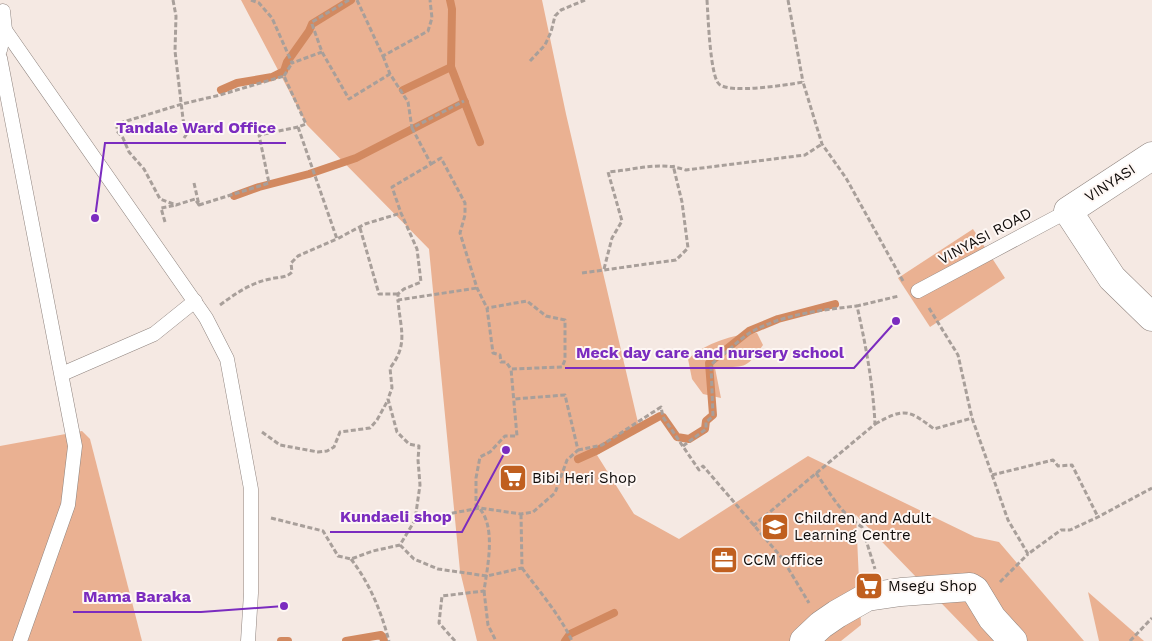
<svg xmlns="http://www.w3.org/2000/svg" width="1152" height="641" viewBox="0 0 1152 641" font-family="'Work Sans',sans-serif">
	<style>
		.green { fill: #eab192 }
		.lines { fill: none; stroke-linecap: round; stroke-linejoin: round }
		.stream { stroke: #d28960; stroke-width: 8 }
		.lane-casing { stroke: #8f847f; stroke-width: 15 }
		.street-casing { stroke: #8f847f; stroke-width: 29 }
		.path { stroke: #a89f9a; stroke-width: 3; stroke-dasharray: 5 2.5; stroke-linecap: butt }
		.lane { stroke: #fff; stroke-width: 14 }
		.street { stroke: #fff; stroke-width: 28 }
		.labels { text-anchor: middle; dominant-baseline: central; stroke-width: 4; stroke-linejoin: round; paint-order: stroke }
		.street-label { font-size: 15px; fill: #0f0b09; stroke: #fef7f4 }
		.poi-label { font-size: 15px; fill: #0f0b09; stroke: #fef7f4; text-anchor: start }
		.leader { fill: none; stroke: #7b2cbf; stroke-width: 2 }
		.callout-dot { fill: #7b2cbf; stroke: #fef7f4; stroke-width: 2 }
		.callout-label { font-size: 16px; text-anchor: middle; font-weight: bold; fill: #7b2cbf; stroke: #fef7f4; stroke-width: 4; stroke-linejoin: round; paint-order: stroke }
	</style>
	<rect width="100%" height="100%" fill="#f5e9e3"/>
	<!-- green -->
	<g class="green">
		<polygon points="241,0 542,0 566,114 639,427 597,455 634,514 679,539 808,456 975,537 999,542 1084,641 978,641 856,515 861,625 841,641 477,641 460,571 429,249 307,125"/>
		<polygon points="973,229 1005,278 930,327 898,278"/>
		<path d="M757 333 763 345C744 372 746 365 715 368L721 398 703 394 692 379 688 359C706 343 733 334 757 333Z"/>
		<polygon points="82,431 90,439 142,641 0,641 0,446"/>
		<polygon points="1088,592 1144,641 1099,641"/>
	</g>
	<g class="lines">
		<!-- stream -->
		<g class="stream">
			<polyline points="450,0 452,9 451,67 480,142"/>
			<polyline points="221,90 237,83 272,77 284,71 287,62 309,31 312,24 351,0"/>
			<polyline points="403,90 451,67"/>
			<polyline points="234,196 259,187 309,174 356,158 465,102"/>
			<polyline points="578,459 598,450 660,416 663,417 677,437 689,439 705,429 706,421 713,415 709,363 749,331 778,319 835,304"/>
			<polyline points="281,641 288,641"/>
			<polyline points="346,641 381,635 383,637 384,641"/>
			<polyline points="565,641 570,634 614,613"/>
		</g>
		<!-- lane casing -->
		<g class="lane-casing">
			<g id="lane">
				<polyline points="5,30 206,318 227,359 251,489 251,593 248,641"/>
				<polyline points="0,50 5,30 3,11"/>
				<polyline points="0,58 75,446 68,505 20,641"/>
				<polyline points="918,291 1068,211"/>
				<polyline points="62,374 154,334 195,301"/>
			</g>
		</g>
		<!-- street casing -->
		<g class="street-casing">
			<g id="street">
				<polyline points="1152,156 1068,211 1112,278 1152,317"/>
				<polyline points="804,641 821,625 837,614 867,597 901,592 970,587 975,590 992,618 1013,641"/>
			</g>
		</g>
		<!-- path -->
		<g class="path">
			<polyline points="173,0 176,16 175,51 183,119 186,135 184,138"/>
			<polyline points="251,0 259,3 272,18 292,63 322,52"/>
			<polyline points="349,0 312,22 312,24 322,52 349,99 390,74"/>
			<polyline points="357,0 383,56 428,31 432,18 430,0"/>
			<path d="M707 0C708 14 710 76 719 84 729 94 787 85 803 82L822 144 846 178 903 281"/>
			<polyline points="788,0 803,82"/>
			<polyline points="383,56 390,74 408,102 412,128 464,101"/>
			<polyline points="530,61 545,45 551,32 555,16 561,10 585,0"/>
			<polyline points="284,76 292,63"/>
			<polyline points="412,128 431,164 392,187 401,213 417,249 421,282 404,289 398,294 398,300 477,288"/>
			<polyline points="431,164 441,158 465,203 465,215 460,233 477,288 487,308 493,353 500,355 501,362 506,362 511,369 562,367 565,360 565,320 546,316 527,301 487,308"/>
			<polyline points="194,183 199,205 269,183 259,135 298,127"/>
			<polyline points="199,205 195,199 176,205 160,199 144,169 129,152 123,138 117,131 117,124 182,104 220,95 284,76 306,124 298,127 337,239 365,224 401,213"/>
			<polyline points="165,222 161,208 176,205"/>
			<polyline points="360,228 379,294 398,294"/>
			<path d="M604 269 612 238 622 221 608 172C636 170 657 161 686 170L805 155 822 144"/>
			<polyline points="582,273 676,260 688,248 682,202 673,165"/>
			<path d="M220 305C235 294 250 283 270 279 278 277 287 278 292 272L291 263 298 256 337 239"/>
			<polyline points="929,308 958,355 972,418 1008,520 1028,554 1061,530 1070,530 1098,517 1152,488"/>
			<path d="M875 424C904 408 908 409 934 429L972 418"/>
			<polyline points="262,432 280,445 318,452 327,451 334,447 340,432 370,428 377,420 388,400"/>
			<path d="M683 446 706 429V422L713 416 711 365 716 360C729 351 740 338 753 331 785 314 821 310 857 306"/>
			<polyline points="578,450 602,445 661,407 663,417 699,470 703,466 782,558 809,603"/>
			<path d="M816 473C830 493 841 514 862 527L875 569"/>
			<polyline points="992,475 1053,460 1058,466 1072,465 1098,517"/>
			<path d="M271 518 323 531 338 556 351 559 373 551 400 545 415 520 420 485 418 460 419 446 409 444 397 432 388 399 392 388 390 368C409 344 400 328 398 300"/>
			<polyline points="415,520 480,508 521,514 533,512 555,493 567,460 578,450 565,395 514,399"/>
			<path d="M753 526 875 424C873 384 866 346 857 306L899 296"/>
			<polyline points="400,545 414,559 438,569 487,576 522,568 521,514"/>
			<path d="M351 559C370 584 381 611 389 641"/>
			<path d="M522 568C539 591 560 615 572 641"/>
			<polyline points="1000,582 1028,554"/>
			<polyline points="484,591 488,625 496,641"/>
			<path d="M455 641 439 623 442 596 484 591C487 568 498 523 476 505V478L480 457 490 452 505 436H517L511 369"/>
			<polyline points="1130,641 1152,618"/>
		</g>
		<!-- lane -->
		<use href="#lane" class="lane"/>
		<!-- street -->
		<use href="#street" class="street"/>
	</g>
	<!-- icons -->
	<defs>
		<g id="supermarket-square" transform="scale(1.4375)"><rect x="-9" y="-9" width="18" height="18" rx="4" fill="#c05f1f" stroke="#fef7f4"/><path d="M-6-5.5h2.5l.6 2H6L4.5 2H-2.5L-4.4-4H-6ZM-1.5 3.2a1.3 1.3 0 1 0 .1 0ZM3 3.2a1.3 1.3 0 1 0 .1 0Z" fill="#fff"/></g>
		<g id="school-square" transform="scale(1.4375)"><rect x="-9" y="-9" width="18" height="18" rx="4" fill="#c05f1f" stroke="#fef7f4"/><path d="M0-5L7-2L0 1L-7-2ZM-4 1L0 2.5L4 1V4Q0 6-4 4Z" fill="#fff"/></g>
		<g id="office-square" transform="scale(1.4375)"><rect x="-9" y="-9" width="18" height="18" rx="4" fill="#c05f1f" stroke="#fef7f4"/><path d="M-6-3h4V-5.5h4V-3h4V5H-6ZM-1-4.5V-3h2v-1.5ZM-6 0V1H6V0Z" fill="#fff"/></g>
	</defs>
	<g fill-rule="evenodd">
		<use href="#supermarket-square" x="513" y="478"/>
		<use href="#school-square" x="775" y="527"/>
		<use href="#office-square" x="724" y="560"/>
		<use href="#supermarket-square" x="869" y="586"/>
	</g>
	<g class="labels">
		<!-- street labels -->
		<g class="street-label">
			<text transform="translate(1110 183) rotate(-33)">VINYASI</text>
			<text transform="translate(985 236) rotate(-28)">VINYASI ROAD</text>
		</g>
		<!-- poi labels -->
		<g class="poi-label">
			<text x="532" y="478">Bibi Heri Shop</text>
			<text x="794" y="518">Children and Adult<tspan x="794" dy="17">Learning Centre</tspan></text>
			<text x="743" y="560">CCM office</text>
			<text x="888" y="586">Msegu Shop</text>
		</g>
	</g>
	<!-- callouts -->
	<path class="leader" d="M95 218L105 143H286M896 321L854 368H565M506 450L462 532H330M284 606L201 612H73"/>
	<g class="callout-dot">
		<circle cx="95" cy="218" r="5"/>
		<circle cx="896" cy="321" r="5"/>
		<circle cx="506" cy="450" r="5"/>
		<circle cx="284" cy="606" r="5"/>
	</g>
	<g class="callout-label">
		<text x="196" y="133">Tandale Ward Office</text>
		<text x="710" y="358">Meck day care and nursery school</text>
		<text x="396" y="522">Kundaeli shop</text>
		<text x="137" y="602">Mama Baraka</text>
	</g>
</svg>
